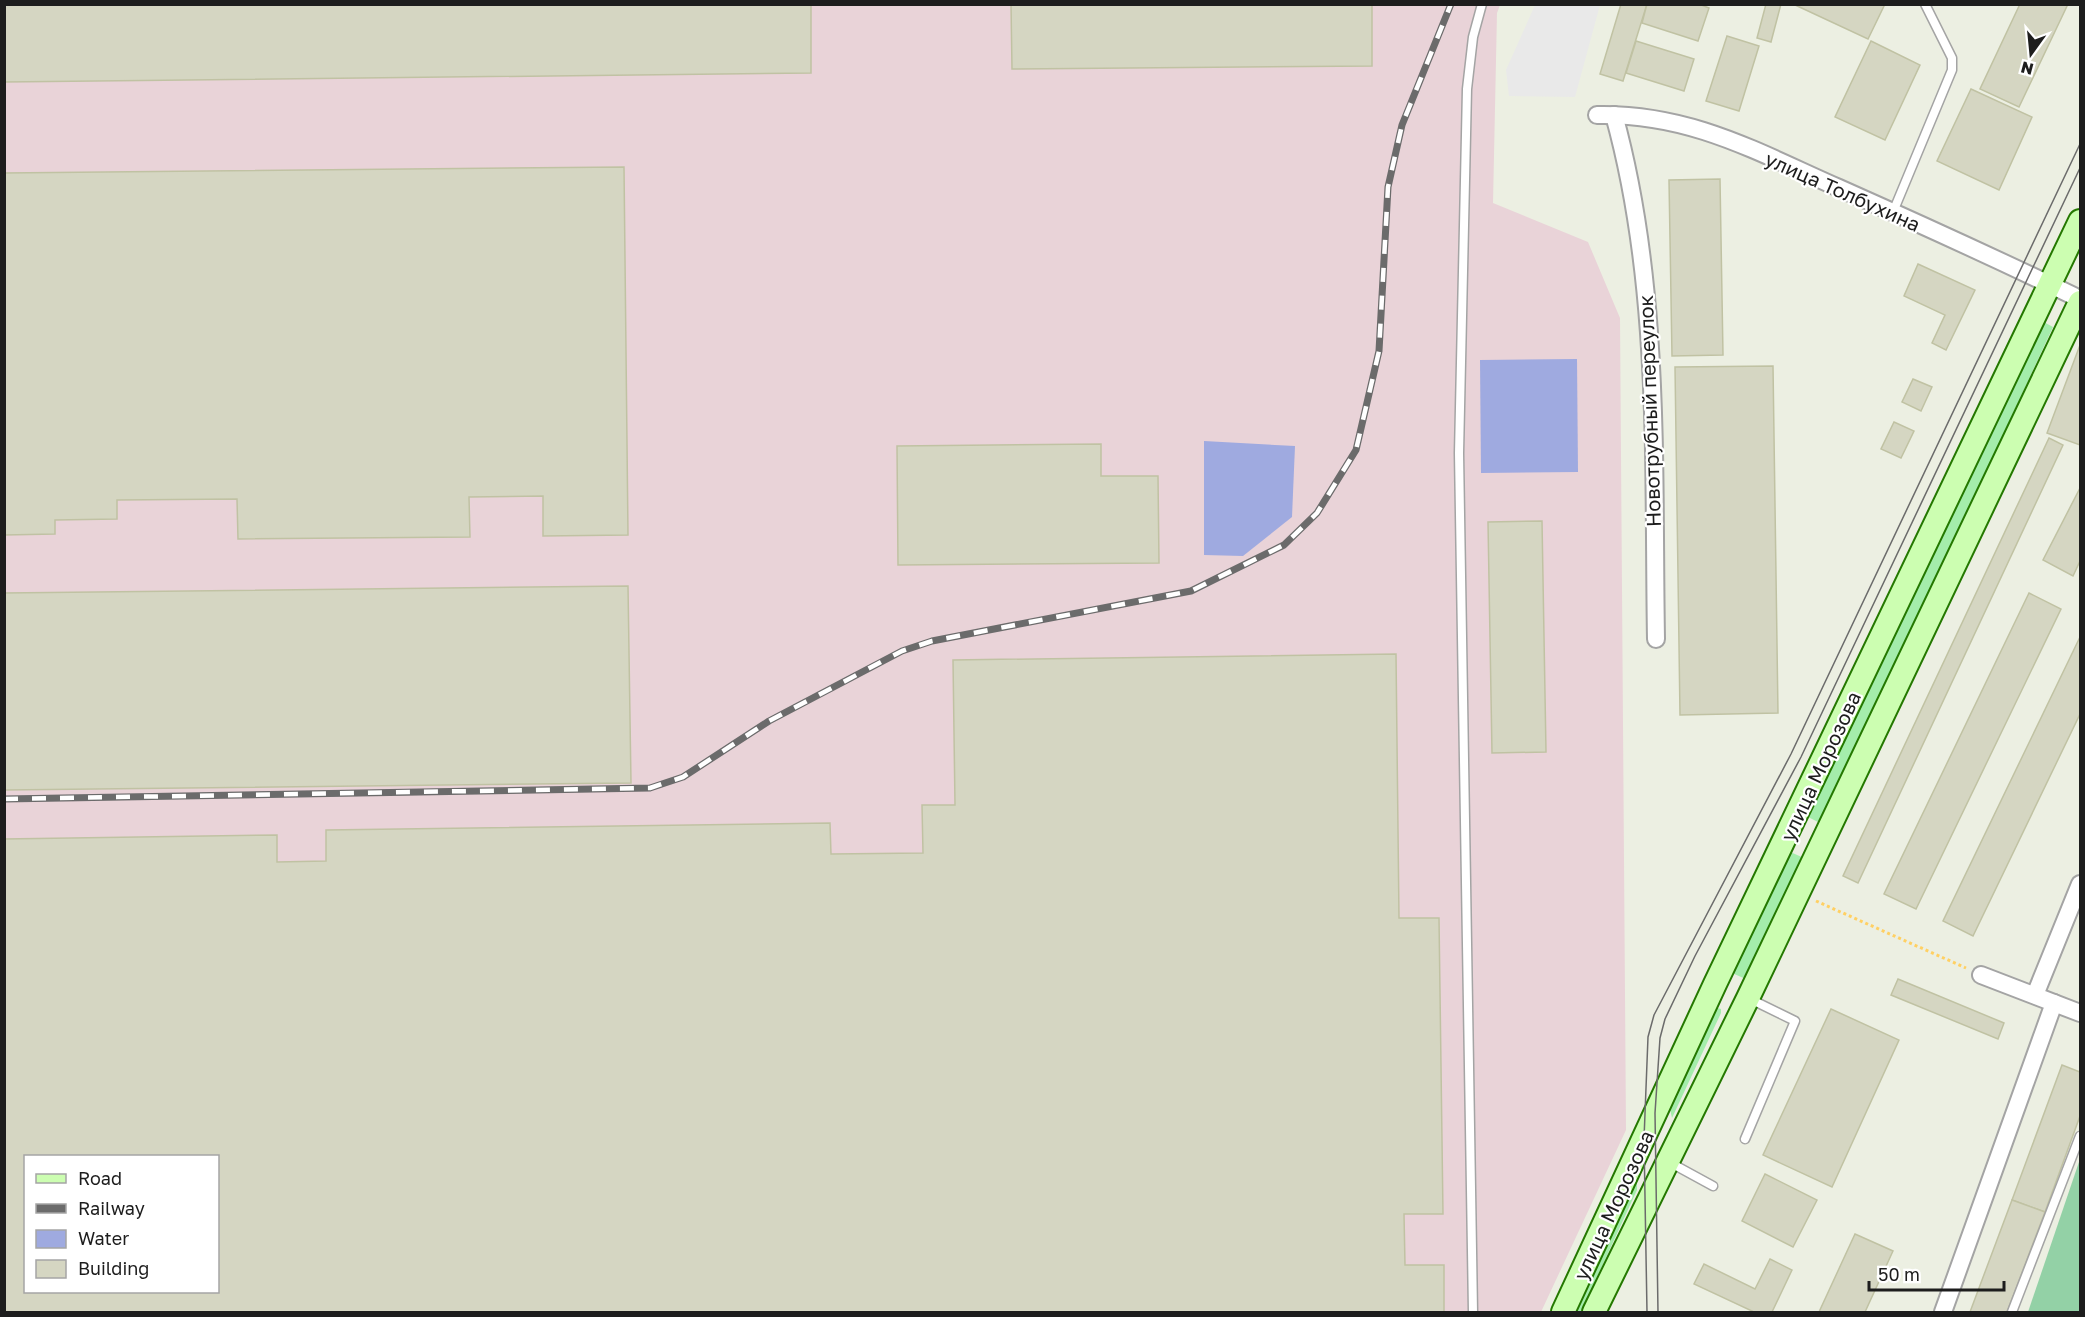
<svg xmlns="http://www.w3.org/2000/svg" width="2085" height="1317" viewBox="0 0 2085 1317" font-family="'Golos Text',sans-serif">
	<style>
		.industrial { fill: #e9d3d8; fill-rule: evenodd }
		.grass { fill: #a4edab }
		.forest { fill: #93d1a6 }
		.parking { fill: #e9e9e9 }
		.water { fill: #9faae0 }
		.building { fill: #d5d6c2; stroke: #c0c2a3; stroke-width: 1.5; fill-rule: evenodd }
		.lines { fill: none; stroke-linecap: round; stroke-linejoin: round }
		.service-casing { stroke: #a4a4a4; stroke-width: 11 }
		.minor-casing { stroke: #a4a4a4; stroke-width: 20 }
		.secondary-casing { stroke: #247800; stroke-width: 26 }
		.path { stroke: #ffd063; stroke-width: 3; stroke-dasharray: 3 3; stroke-linecap: butt }
		.service { stroke: #fff; stroke-width: 8 }
		.minor { stroke: #fff; stroke-width: 16 }
		.secondary { stroke: #ccfeb1; stroke-width: 22 }
		.tram { stroke: #6b6b6b; stroke-width: 1.5 }
		.rail-casing { stroke: #6b6b6b; stroke-width: 7 }
		.rail { stroke: #fff; stroke-width: 4.5; stroke-dasharray: 14; stroke-linecap: butt }
		.labels { text-anchor: middle; dominant-baseline: central; stroke-width: 4.5; stroke-linejoin: round; paint-order: stroke }
		.street-label { font-size: 20px; fill: #1d1d1d; stroke: #fff }
	</style>
	<rect width="100%" height="100%" fill="#ecefe2"/>
	<!-- industrial -->
	<path class="industrial" d="M5 5H1500L1497 13 1493 203 1588 242 1620 318 1626 1130 1541 1312H5ZM26 1156H218V1292H26Z"/>
	<!-- grass -->
	<g class="grass">
		<polygon points="2040,320 2053,327 1822,824 1806,816"/>
		<polygon points="1788,851 1804,858 1748,980 1732,973"/>
		<polygon points="1714,1007 1721,1009 1721,1013 1672,1118 1669,1105"/>
		<polygon points="1637,1176 1637,1190 1581,1312 1571,1312"/>
	</g>
	<!-- forest -->
	<polygon class="forest" points="2080,1159 2080,1312 2028,1312"/>
	<!-- parking -->
	<polygon class="parking" points="1535,5 1600,5 1575,97 1509,96 1506,70"/>
	<!-- water -->
	<g class="water">
		<polygon points="1577,359 1578,472 1481,473 1480,360"/>
		<polygon points="1204,441 1295,446 1292,517 1243,556 1204,555"/>
	</g>
	<!-- building -->
	<g class="building">
		<polygon points="4,4 811,4 811,73 4,82"/>
		<polygon points="1011,4 1372,4 1372,66 1012,69"/>
		<polygon points="1621,4 1647,4 1623,81 1600,74"/>
		<polygon points="1647,4 1699,4 1709,8 1698,41 1642,23"/>
		<polygon points="1766,4 1781,4 1771,42 1757,38"/>
		<polygon points="1793,4 1885,4 1868,39"/>
		<polygon points="2020,4 2068,4 2019,107 1980,89"/>
		<polygon points="1727,36 1759,46 1739,111 1706,101"/>
		<polygon points="1636,41 1694,59 1684,91 1626,73"/>
		<polygon points="1871,41 1920,65 1885,140 1835,117"/>
		<polygon points="1971,89 2032,117 1999,190 1937,161"/>
		<polygon points="624,167 628,535 543,536 543,496 469,497 470,537 238,539 237,499 117,500 117,519 55,520 55,534 4,535 4,173"/>
		<polygon points="1720,179 1723,355 1672,356 1669,180"/>
		<polygon points="1918,264 1975,290 1946,350 1932,343 1945,315 1904,296"/>
		<polygon points="2080,345 2080,445 2047,433"/>
		<polygon points="1773,366 1778,713 1680,715 1675,367"/>
		<polygon points="1913,379 1932,387 1921,411 1902,402"/>
		<polygon points="1894,422 1914,431 1901,458 1881,449"/>
		<polygon points="2049,438 2063,445 1858,883 1843,876"/>
		<polygon points="1101,444 1101,476 1158,476 1159,563 898,565 897,446"/>
		<polygon points="2080,488 2080,561 2073,576 2043,560"/>
		<polygon points="1542,521 1546,752 1492,753 1488,522"/>
		<polygon points="628,586 631,783 4,790 4,593"/>
		<polygon points="2029,593 2061,609 1916,909 1884,894"/>
		<polygon points="2080,637 2080,714 1973,936 1943,921"/>
		<path d="M1396 654 1399 918H1439L1443 1214H1404L1405 1265H1444V1312H4V839L277 835V862L326 861V830L830 823 831 854 923 853 922 805H955L953 660ZM26 1156H218V1292H26Z"/>
		<polygon points="1898,979 2004,1023 1998,1039 1891,995"/>
		<polygon points="1831,1009 1899,1040 1832,1187 1763,1155"/>
		<polygon points="2062,1065 2080,1072 2080,1116 2045,1212 2012,1200"/>
		<polygon points="1765,1174 1817,1200 1793,1247 1742,1221"/>
		<polygon points="2012,1200 2045,1212 2007,1312 1970,1312"/>
		<polygon points="1855,1234 1893,1251 1865,1312 1819,1312"/>
		<polygon points="1770,1259 1792,1270 1772,1312 1754,1312 1694,1284 1704,1264 1755,1289"/>
	</g>
	<g class="lines">
		<!-- service casing -->
		<g class="service-casing">
			<g id="service">
				<polyline points="1893,212 1952,70 1952,58 1925,4"/>
				<polyline points="1745,1139 1795,1021 1748,998"/>
				<polyline points="1669,1162 1713,1186"/>
				<polyline points="1473,1312 1459,453 1467,89 1473,37 1482,4"/>
				<polyline points="2012,1312 2080,1136"/>
			</g>
		</g>
		<!-- minor casing -->
		<g class="minor-casing">
			<g id="minor">
				<path d="M1597 115C1690 113 1757 152 1839 188 1920 224 2001 261 2080 299"/>
				<path d="M1614 115C1661 285 1653 464 1656 639"/>
				<polyline points="1981,975 2080,1013"/>
				<polyline points="2035,995 2080,884"/>
				<polyline points="1943,1312 2054,1003"/>
			</g>
		</g>
		<!-- secondary casing -->
		<g class="secondary-casing">
			<g id="secondary">
				<polyline points="1563,1312 1715,984 2080,221"/>
				<polyline points="1594,1312 1748,998 2080,302"/>
			</g>
		</g>
		<!-- path -->
		<polyline class="path" points="1816,901 1966,968"/>
		<!-- service -->
		<use href="#service" class="service"/>
		<!-- minor -->
		<use href="#minor" class="minor"/>
		<!-- secondary -->
		<use href="#secondary" class="secondary"/>
		<!-- tram -->
		<g class="tram">
			<polyline points="1647,1312 1644,1139 1648,1037 1654,1015 1791,754 2080,144"/>
			<polyline points="1658,1312 1655,1113 1660,1038 1665,1019 1695,956 1801,757 2080,168"/>
		</g>
		<!-- rail casing -->
		<g class="rail-casing">
			<polyline id="rail" points="4,799 650,788 683,777 769,721 902,651 932,641 1191,591 1284,545 1317,513 1356,450 1379,351 1388,187 1402,125 1451,4"/>
		</g>
		<!-- rail -->
		<use href="#rail" class="rail"/>
	</g>
	<g class="labels">
		<!-- street labels -->
		<g class="street-label">
			<text transform="translate(1843 191) rotate(24)">улица Толбухина</text>
			<text transform="translate(1649 411) rotate(-92)">Новотрубный переулок</text>
			<text transform="translate(1820 766) rotate(-65)">улица Морозова</text>
			<text transform="translate(1613 1205) rotate(-65)">улица Морозова</text>
		</g>
	</g>
	<!-- border -->
	<rect width="2085" height="1317" fill="none" stroke="#1d1d1d" stroke-width="12"/>
	<!-- legend -->
	<rect x="24" y="1155" width="195" height="138" fill="#ffffff" stroke="#a5a5a5" stroke-width="1.5"/>
	<rect x="36" y="1174" width="30" height="9" fill="#ccfeb1" stroke="#a5a5a5" stroke-width="1.5"/>
	<text x="78" y="1185" font-size="18" fill="#1d1d1d">Road</text>
	<rect x="36" y="1204" width="30" height="9" fill="#6b6b6b" stroke="#a5a5a5" stroke-width="1.5"/>
	<text x="78" y="1215" font-size="18" fill="#1d1d1d">Railway</text>
	<rect x="36" y="1230" width="30" height="18" fill="#9faae0" stroke="#a5a5a5" stroke-width="1.5"/>
	<text x="78" y="1245" font-size="18" fill="#1d1d1d">Water</text>
	<rect x="36" y="1260" width="30" height="18" fill="#d5d6c2" stroke="#a5a5a5" stroke-width="1.5"/>
	<text x="78" y="1275" font-size="18" fill="#1d1d1d">Building</text>
	<!-- north arrow -->
	<g transform="translate(2031 54) rotate(195)" stroke="#ffffff" stroke-width="4.5" paint-order="stroke">
	<path d="M0-4.5L10 22L0 15L-10 22Z" fill="#1d1d1d"/>
	<text y="-9" font-size="16" font-weight="bold" text-anchor="middle" fill="#1d1d1d">N</text>
	</g>
	<!-- scale -->
	<path d="M1869 1281v9h135v-9" fill="none" stroke="#1d1d1d" stroke-width="3"/>
	<text x="1878" y="1281" font-size="18" fill="#1d1d1d" stroke="#ffffff" stroke-width="4.5" paint-order="stroke">50 m</text>
</svg>
